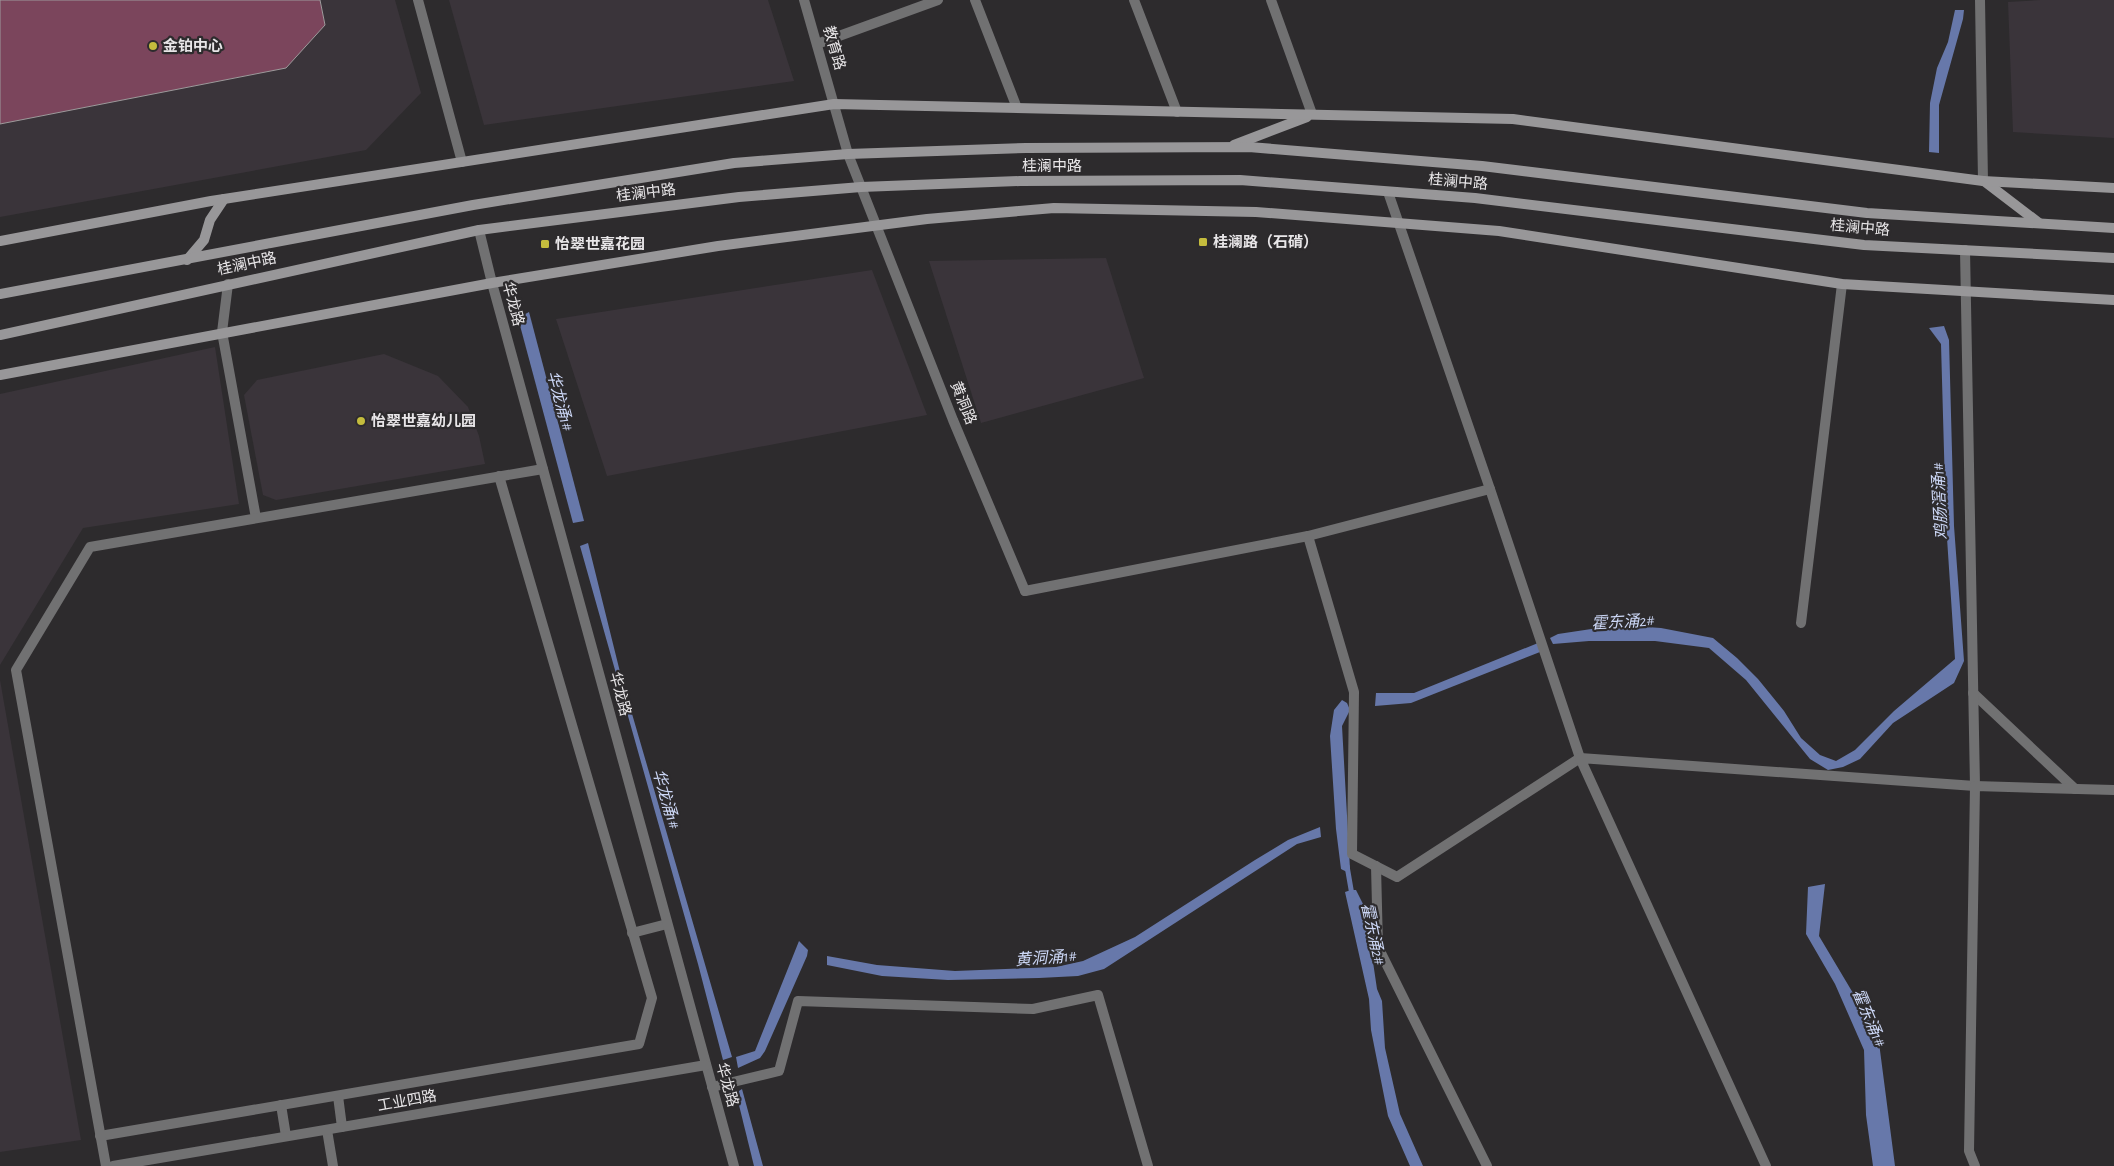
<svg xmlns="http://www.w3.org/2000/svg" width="2114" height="1166" viewBox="0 0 2114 1166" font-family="'Alegreya Sans','Noto Sans SC',sans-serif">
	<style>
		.built { fill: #3a343a }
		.water { fill: #6778aa }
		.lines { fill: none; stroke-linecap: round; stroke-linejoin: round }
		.stream { stroke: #6778aa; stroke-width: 5 }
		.building { fill: #7b455c; stroke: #9d9a9b }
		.minor { stroke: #717172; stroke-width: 10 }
		.tertiary { stroke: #717172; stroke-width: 10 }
		.secondary { stroke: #989799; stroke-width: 10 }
		.poi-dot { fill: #c4bc3d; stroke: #2d2b2d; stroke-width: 2 }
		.labels { text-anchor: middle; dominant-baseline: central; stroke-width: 4.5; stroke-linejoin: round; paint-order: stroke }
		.poi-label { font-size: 15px; font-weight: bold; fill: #e8e6e8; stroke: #2d2b2d; text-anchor: start }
		.street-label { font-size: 15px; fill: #e8e6e8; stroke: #2d2b2d }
		.water-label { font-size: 16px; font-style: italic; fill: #ccd7f6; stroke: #2d2b2d }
	</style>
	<rect width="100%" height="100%" fill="#2d2b2d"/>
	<!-- built -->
	<g class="built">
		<polygon points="0,0 395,0 421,93 366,150 0,217"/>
		<polygon points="449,0 768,0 794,81 484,125"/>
		<polygon points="2041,0 2114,0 2114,138 2013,132 2008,2"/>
		<polygon points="1106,258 1144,378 981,423 929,261"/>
		<polygon points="872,270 927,415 607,476 556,319"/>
		<polygon points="215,347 239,504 83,528 0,665 0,394"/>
		<polygon points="384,354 438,376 468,407 479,436 485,464 276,500 263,495 244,395 257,380"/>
		<polygon points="0,680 81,1140 0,1152"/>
	</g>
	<!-- water -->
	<g class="water">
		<polygon points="1955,10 1964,10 1963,19 1939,105 1939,153 1929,152 1930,103 1937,68 1948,42"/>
		<polygon points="529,312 584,521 573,523 518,318"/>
		<polygon points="1944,326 1949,340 1954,526 1964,661 1954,683 1893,723 1860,759 1843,767 1828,770 1810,759 1746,680 1709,648 1655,641 1589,641 1553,644 1550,638 1558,634 1618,625 1661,628 1713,638 1737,658 1758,679 1784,711 1801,738 1820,755 1836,761 1855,750 1894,711 1955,659 1946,523 1941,344 1929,328"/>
		<polygon points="588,543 621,676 732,1057 723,1060 698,964 580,546"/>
		<polygon points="1538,643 1540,652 1411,703 1375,706 1376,693 1414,693"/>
		<polygon points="1342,700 1347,703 1350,710 1342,726 1350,869 1347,872 1341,869 1336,829 1330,736 1334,710"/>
		<polygon points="1320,827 1321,837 1297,844 1104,969 1078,976 1039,978 948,980 882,976 827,965 827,956 877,965 955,971 1056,967 1083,961 1135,937 1255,860 1288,840"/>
		<polygon points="1825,884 1819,936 1878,1035 1895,1166 1873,1166 1866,1115 1864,1050 1835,984 1806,934 1808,887"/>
		<polygon points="1351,890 1356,890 1365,908 1377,989 1382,1001 1385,1048 1400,1114 1423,1166 1410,1166 1388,1116 1371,1030 1369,999 1345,892"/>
		<polygon points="799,941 808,950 807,956 765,1051 760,1058 738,1068 736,1057 755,1051"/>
		<polygon points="742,1089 763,1166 754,1166 736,1093"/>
	</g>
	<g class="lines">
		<!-- stream -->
		<polyline class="stream" points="1347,866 1352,895"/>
	</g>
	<!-- building -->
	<polygon class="building" points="0,0 320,0 325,25 286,68 0,124"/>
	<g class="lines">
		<!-- minor -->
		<g class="minor">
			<polyline points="975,0 1017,108"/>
			<polyline points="1134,0 1177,112"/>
			<polyline points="1271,0 1312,114"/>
			<polyline points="1980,0 1983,181"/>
			<polyline points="817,44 938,0"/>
			<polyline points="228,284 222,332 256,518"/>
			<polyline points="1308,536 1354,692 1352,854 1397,877 1580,758 1490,489"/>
			<polyline points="1025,591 1308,536 1490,489 1388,192"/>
			<polyline points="1801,623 1842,284"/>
			<polyline points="1973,693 2075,789"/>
			<polyline points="1376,866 1378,947 1487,1166"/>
			<polyline points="632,933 667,924"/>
			<polyline points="712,1087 779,1071 798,1001 1033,1009 1098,995 1148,1166"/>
			<polyline points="338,1096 342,1127"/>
			<polyline points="281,1105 286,1136"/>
			<polyline points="327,1130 333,1166"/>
			<polyline points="100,1136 639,1044 652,998 499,476"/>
			<polyline points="106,1166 16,670 90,547 543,469"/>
			<polyline points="1766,1166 1580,758 1975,786 1965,250"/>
			<polyline points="1975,1166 1969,1151 1975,786 2114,790"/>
		</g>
		<!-- tertiary -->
		<g class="tertiary">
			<polyline points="418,0 462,162"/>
			<polyline points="804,0 848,154 953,420 1025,591"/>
			<polyline points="479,230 492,283 734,1166"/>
			<polyline points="113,1166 706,1065"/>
		</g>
		<!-- secondary -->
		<g class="secondary">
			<polyline points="1234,145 1307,117"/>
			<polyline points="1984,181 2039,223"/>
			<polyline points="0,241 211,201 834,104 1513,119 1983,181 2114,188"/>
			<polyline points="187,260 204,240 210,220 224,199"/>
			<polyline points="0,294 473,205 734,163 848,154 1026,148 1249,147 1482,166 1867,213 2114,228"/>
			<polyline points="0,335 479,230 739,197 861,187 1020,181 1240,180 1475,198 1864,245 2114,258"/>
			<polyline points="0,375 492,283 718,246 927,219 1054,208 1256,212 1499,231 1842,284 2114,300"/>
		</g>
	</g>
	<!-- markers -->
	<g class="poi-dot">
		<circle cx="153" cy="46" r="5"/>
		<rect x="1198" y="237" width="10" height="10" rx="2.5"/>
		<rect x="540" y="239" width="10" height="10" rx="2.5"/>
		<circle cx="361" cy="421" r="5"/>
	</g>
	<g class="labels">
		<!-- poi labels -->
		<g class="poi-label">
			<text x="163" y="46">金铂中心</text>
			<text x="1213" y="242">桂澜路（石𬒔）</text>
			<text x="555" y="244">怡翠世嘉花园</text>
			<text x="371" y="421">怡翠世嘉幼儿园</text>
		</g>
		<!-- street labels -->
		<g class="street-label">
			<text transform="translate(834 48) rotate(74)">教育路</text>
			<text x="1052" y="166">桂澜中路</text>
			<text transform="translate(1458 182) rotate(5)">桂澜中路</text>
			<text transform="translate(646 193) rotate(-7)">桂澜中路</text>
			<text transform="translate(1860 228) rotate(5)">桂澜中路</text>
			<text transform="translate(247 264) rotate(-12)">桂澜中路</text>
			<text transform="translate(513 304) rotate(75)">华龙路</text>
			<text transform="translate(963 403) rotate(68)">黄洞路</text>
			<text transform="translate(620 694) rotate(75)">华龙路</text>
			<text transform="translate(727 1085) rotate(74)">华龙路</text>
			<text transform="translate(407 1101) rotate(-10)">工业四路</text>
		</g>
		<!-- water labels -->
		<g class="water-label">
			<text transform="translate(560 401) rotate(75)">华龙涌1#</text>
			<text transform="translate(1940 501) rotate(-93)">鸡肠滘涌1#</text>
			<text transform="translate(1623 622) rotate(-3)">霍东涌2#</text>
			<text transform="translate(666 799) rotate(74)">华龙涌1#</text>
			<text transform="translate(1373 934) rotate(78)">霍东涌2#</text>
			<text transform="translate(1046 958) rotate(-4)">黄洞涌1#</text>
			<text transform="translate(1869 1018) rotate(67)">霍东涌1#</text>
		</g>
	</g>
</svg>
